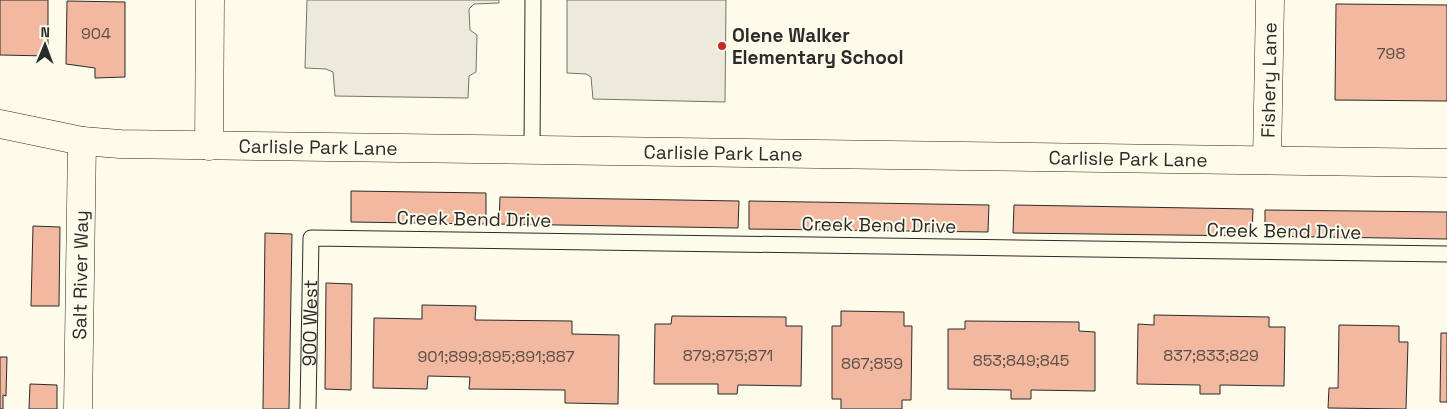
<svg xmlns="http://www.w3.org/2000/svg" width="1447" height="409" viewBox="0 0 1447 409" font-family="'Space Grotesk',sans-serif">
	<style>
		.parking { fill: #eceadb; stroke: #74746e }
		.building { fill: #f2b8a0; stroke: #2b2b2b }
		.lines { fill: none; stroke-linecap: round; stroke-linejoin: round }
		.lane-casing { stroke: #2b2b2b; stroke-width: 17 }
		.street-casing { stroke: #2b2b2b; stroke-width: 29 }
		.lane { stroke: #fdfbea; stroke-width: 15 }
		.street { stroke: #fdfbea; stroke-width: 28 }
		.poi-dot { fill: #c62828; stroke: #fdfbea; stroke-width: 2 }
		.labels { text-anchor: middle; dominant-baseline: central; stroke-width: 4; stroke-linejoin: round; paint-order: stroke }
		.number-label { font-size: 16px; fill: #5d4e48 }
		.poi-label { font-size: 19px; font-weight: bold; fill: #2b2b2b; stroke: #fdfbea; text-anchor: start }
		.street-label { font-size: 19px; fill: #2b2b2b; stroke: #fdfbea }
	</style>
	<rect width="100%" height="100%" fill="#fdfbea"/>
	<!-- parking -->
	<g class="parking">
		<polygon points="307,0 499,0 499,3 474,4 469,9 470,30 477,35 476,72 469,76 468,98 335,96 333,72 326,69 305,68"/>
		<polygon points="567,0 726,0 725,102 593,99 591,77 586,74 567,73"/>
	</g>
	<!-- building -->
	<g class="building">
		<polygon points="0,0 48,0 48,56 0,55"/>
		<polygon points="67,1 125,2 125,77 95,78 95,68 66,64"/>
		<polygon points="1336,4 1447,5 1447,101 1335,100"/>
		<polygon points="351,191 486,193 486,224 351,222"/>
		<polygon points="500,197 739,201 738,228 499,224"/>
		<polygon points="749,201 989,205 988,232 749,229"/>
		<polygon points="1014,205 1253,209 1252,236 1013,233"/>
		<polygon points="1265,210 1447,212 1447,239 1265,236"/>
		<polygon points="33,226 60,227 59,306 31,306"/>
		<polygon points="265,233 292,234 289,409 263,409"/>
		<polygon points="326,283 352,284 351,390 325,389"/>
		<polygon points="422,305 476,306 475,320 572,321 572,334 619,335 618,404 565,403 565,390 469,389 470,377 428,376 427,389 373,388 374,318 422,319"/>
		<polygon points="841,311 904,312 904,326 912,326 911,400 902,400 902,409 841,409 841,399 832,399 832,326 841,326"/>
		<polygon points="1154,315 1269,317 1269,327 1285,327 1284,386 1220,385 1220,394 1200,394 1200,385 1137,384 1138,324 1154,325"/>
		<polygon points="672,316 786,317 786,326 802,326 801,386 738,385 737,394 718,394 718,384 654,384 655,324 671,324"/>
		<polygon points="965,321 1079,322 1079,331 1095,332 1095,391 1031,390 1031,399 1011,399 1011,390 948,389 948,329 965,329"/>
		<polygon points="1339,325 1399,326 1399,342 1408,342 1406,409 1328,408 1329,388 1338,388"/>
		<polygon points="1441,333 1447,333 1447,402 1440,402"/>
		<polygon points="0,357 7,357 6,396 3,395 3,409 0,409"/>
		<polygon points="30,384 57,385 57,409 29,409"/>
	</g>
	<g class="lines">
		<!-- lane casing -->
		<g class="lane-casing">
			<g id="lane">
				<polyline points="532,151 533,0"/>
				<path id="s1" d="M308 409 311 238 1447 254"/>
			</g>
		</g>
		<!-- street casing -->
		<g class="street-casing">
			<g id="street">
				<path id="s2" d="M0 124 82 141 120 144 1447 163"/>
				<polyline points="209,146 210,0"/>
				<path id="s3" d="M1267 160 1270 0"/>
				<path id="s4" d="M78 409 82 141"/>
			</g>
		</g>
		<!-- lane -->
		<use href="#lane" class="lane"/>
		<!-- street -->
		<use href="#street" class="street"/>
	</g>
	<!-- markers -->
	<circle class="poi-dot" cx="722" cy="46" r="5"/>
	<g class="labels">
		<!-- number labels -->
		<g class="number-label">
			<text x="96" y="33">904</text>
			<text x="1391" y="53">798</text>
			<text x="728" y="355">879;875;871</text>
			<text x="1211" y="355">837;833;829</text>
			<text x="496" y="356">901;899;895;891;887</text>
			<text x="1021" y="360">853;849;845</text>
			<text x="872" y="363">867;859</text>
		</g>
		<!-- poi labels -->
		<g class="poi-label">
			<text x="732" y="35">Olene Walker<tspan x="732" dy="22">Elementary School</tspan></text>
		</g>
		<!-- street labels -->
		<g class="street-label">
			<text stroke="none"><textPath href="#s3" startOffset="80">Fishery Lane</textPath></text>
			<text stroke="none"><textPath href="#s2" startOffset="320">Carlisle Park Lane</textPath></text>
			<text stroke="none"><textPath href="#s2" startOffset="725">Carlisle Park Lane</textPath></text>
			<text stroke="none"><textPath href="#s2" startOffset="1130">Carlisle Park Lane</textPath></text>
			<text transform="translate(474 219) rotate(1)">Creek Bend Drive</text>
			<text transform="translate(879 225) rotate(1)">Creek Bend Drive</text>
			<text transform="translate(1284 231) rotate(1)">Creek Bend Drive</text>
			<text stroke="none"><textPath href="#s4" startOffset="134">Salt River Way</textPath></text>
			<text stroke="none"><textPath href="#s1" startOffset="86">900 West</textPath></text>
		</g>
	</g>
	<!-- north arrow -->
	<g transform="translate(45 45) rotate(1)" stroke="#fdfbea" stroke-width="4" paint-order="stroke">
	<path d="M0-4L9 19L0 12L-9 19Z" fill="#2b2b2b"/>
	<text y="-8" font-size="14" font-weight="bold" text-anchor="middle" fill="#2b2b2b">N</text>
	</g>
</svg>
